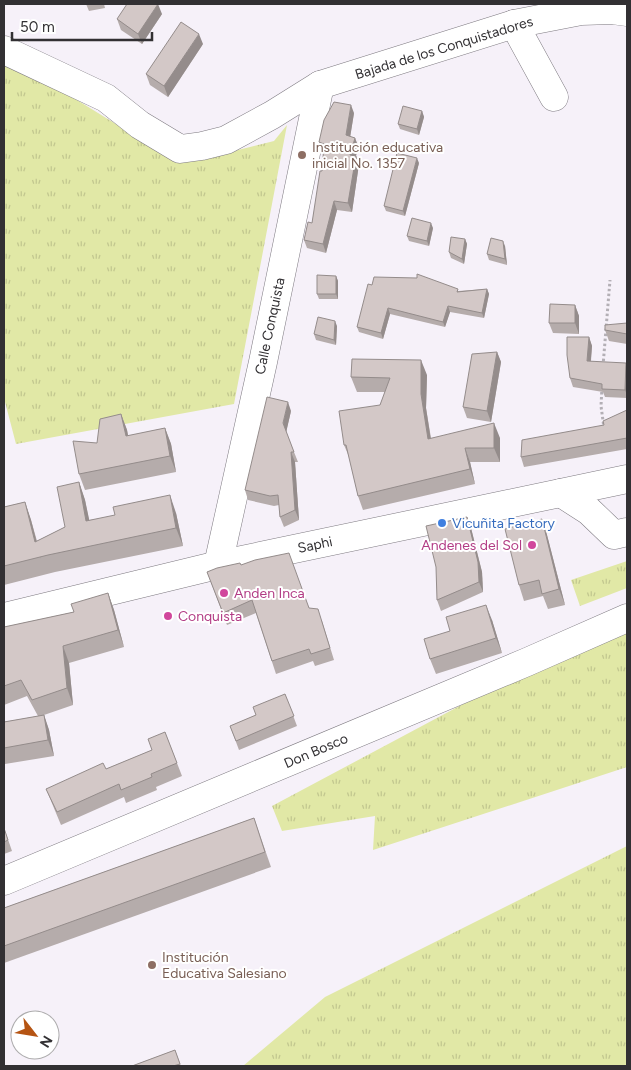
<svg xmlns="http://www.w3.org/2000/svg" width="631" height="1070" viewBox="0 0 631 1070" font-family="Figtree,sans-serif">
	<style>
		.grass { fill: url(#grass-tufts) }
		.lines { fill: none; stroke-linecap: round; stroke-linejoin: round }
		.minor-casing { stroke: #7e7a81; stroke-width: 29 }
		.path { stroke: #b3afb5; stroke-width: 3; stroke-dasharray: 2.5 2.5; stroke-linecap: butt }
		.minor { stroke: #fff; stroke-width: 28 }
		.wall { fill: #b5acab }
		.shaded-wall { fill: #948c8b }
		.building { fill: #d3c8c7; stroke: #948c8b }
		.education-dot { fill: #8d6e63; stroke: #fff; stroke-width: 2 }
		.shop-dot { fill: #3f7fe0; stroke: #fff; stroke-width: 2 }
		.hotel-dot { fill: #d1479c; stroke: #fff; stroke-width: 2 }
		.labels { text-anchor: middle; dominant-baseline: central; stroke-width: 4; stroke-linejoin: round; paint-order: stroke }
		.street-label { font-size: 14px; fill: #323033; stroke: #fff }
		.education-label { font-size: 14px; fill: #785e54; stroke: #fff; text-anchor: start }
		.shop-label { font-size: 14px; fill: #366cbe; stroke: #fff; text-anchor: start }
		.hotel-label { font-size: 14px; fill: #b23c85; stroke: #fff; text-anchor: start }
	</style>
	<defs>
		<pattern id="grass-tufts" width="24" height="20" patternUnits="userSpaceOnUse" patternTransform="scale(1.25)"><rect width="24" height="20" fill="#e1e8a6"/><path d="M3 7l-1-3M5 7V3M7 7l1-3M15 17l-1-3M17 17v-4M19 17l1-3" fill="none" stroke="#c2c78f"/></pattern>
	</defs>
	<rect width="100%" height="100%" fill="#f6f1f9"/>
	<!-- grass -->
	<g class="grass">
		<polygon points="4,55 171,158 226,153 274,141 287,125 234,404 16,444 4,398"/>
		<polygon points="627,561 627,588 580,606 571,580"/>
		<polygon points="627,619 627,767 373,850 375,816 282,831 272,806 615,623"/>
		<polygon points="627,846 627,1066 243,1066 325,997"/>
	</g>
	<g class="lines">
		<!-- minor casing -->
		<g class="minor-casing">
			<g id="minor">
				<polyline points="514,24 554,97"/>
				<polyline points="4,50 106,98 140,125 180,149 202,146 226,140 272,115 320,85 514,24 581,11 612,10 627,12"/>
				<polyline points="561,493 589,511 614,535 627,532"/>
				<polyline points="218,565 263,362 320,85"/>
				<polyline points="4,617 218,565 627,479"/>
				<polyline points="4,881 527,662 627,618"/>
			</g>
		</g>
		<!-- path -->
		<g class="path">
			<polyline points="603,366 610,280"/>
			<polyline points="602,387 601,406 604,428"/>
		</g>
		<!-- minor -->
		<use href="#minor" class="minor"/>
	</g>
	<!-- wall -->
	<g class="wall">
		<polygon points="86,4 104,4 105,8 89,11"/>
		<polygon points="162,14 142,44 121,30 117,19"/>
		<polygon points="203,44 168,97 150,85 146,74"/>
		<polygon points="422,111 424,117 419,135 400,129 398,124"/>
		<polygon points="354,113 350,137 355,138 358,146 356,156 359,164 352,212 337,210 326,253 307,248 304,240 312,223 322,171 324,151 322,151 319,142"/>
		<polygon points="419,163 405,216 386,211 384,206"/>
		<polygon points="433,228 429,246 409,241 407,236"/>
		<polygon points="465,239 467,244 464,264 451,258 449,252"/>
		<polygon points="505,246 507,265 489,260 487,254"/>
		<polygon points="336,276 338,281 338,299 319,299 317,294"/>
		<polygon points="372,285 458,289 458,291 487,289 489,294 484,318 450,312 445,327 390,314 383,339 359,332 357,327"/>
		<polygon points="575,305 579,316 579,334 553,333 549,323"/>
		<polygon points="627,323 627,344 609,341 605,330"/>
		<polygon points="337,326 336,345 316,340 314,334"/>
		<polygon points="589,337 592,346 591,361 627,366 627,398 605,397 603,392 573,387 570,378"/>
		<polygon points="497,352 501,362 491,422 467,418 463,407"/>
		<polygon points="427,375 426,408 431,438 500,438 500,462 470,462 475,484 363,510 358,496 350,459 344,445 380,405 385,392 357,392 351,377"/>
		<polygon points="627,410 627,449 524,467 521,457 604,425"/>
		<polygon points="291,411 286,432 298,462 295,462 299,520 284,527 280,517 279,505 274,506 248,500 245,490"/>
		<polygon points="121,414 127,430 128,436 165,428 171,444 176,472 85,490 79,474 97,443"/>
		<polygon points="79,482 85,500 89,520 176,513 183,546 55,572 4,585 4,507 25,502 31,520 37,541 65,527"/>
		<polygon points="467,517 471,528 482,572 483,592 441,611 437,600"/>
		<polygon points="542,519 547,535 565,605 548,609 543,596 524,601 519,585"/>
		<polygon points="241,565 309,608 322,621 334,660 315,666 313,661 276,674 256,613 227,625 207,572"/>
		<polygon points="108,593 114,610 124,647 69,663 73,705 44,715 49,730 54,756 5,764 4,760 4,722 38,716 27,696 4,705 4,627 74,612"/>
		<polygon points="492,620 502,653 436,674 430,659"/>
		<polygon points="285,694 297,726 239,750 230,726 256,715"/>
		<polygon points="165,732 182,776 156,787 157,790 126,803 124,797 61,825 46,789 106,769 152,750"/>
		<polygon points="254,818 271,867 4,963 4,908"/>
		<polygon points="4,828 12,851 4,854"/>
		<polygon points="175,1050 181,1066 132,1066"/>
	</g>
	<!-- shaded-wall -->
	<g class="shaded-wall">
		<polygon points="158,4 162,14 142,44 138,34"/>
		<polygon points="199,34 203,44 168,97 164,86"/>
		<polygon points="351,105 354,113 349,144 346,135"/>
		<polygon points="422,111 424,117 419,135 417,129"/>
		<polygon points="355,138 358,146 356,156 359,164 352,212 348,203 350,155"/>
		<polygon points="417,158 419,163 405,216 403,211"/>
		<polygon points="334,201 337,210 326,253 323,244"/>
		<polygon points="431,223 433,228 429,246 427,241"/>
		<polygon points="465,239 467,244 464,264 462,259"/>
		<polygon points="503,241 505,246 507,265 505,259"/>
		<polygon points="336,276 338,281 338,299 336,294"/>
		<polygon points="487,289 489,294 484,318 482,313"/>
		<polygon points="575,305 579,316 579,334 575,323"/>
		<polygon points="448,306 450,312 445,327 443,322"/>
		<polygon points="388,308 390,314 383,339 381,333"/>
		<polygon points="335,321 337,326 336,345 334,340"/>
		<polygon points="589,337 592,346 590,369 587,361"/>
		<polygon points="497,352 501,362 491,422 487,411"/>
		<polygon points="421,360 427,375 426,408 433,454 428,439 421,394"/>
		<polygon points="626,363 627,366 627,395 625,390"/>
		<polygon points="288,402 291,411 286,433 283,423"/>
		<polygon points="121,414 127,430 131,452 126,436"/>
		<polygon points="494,423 500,438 500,462 494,448"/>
		<polygon points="165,428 171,444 176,472 170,456"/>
		<polygon points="465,448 470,462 475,484 470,469"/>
		<polygon points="291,452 295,462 299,520 295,510"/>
		<polygon points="79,482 85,500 93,538 86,521"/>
		<polygon points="170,495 176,513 183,546 176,528"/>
		<polygon points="25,502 31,520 41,559 35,542"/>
		<polygon points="467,517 471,528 482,572 483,592 479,582"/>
		<polygon points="542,519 547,535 565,605 559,589"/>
		<polygon points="108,593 114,610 124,647 118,630"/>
		<polygon points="486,605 492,620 502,653 496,638"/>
		<polygon points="63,646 69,663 73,705 67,688"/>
		<polygon points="44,715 49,730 54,756 48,740"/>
	</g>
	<!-- building -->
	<g class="building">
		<polygon points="127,4 158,4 138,34 117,19"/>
		<polygon points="181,22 199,34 164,86 146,74"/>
		<polygon points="334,102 351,105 346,135 355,138 350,155 356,156 348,203 334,201 323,244 304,240 308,222 312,223 320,171 322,171 324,144 319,142 324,120"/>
		<polygon points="403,106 422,111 417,129 398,124"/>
		<polygon points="397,153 417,158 403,211 384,206"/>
		<polygon points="412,218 431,223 427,241 407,236"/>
		<polygon points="451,237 465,239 462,259 449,252"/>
		<polygon points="491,238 503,241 505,259 487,254"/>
		<polygon points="417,274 458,289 457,292 487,289 482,313 448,306 443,322 388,308 381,333 357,327 368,284 372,285 374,277 417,278"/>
		<polygon points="317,275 336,276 336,294 317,294"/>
		<polygon points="550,304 575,305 575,323 549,323"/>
		<polygon points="318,317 335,321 334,340 314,334"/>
		<polygon points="627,323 627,334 605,330 605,325"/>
		<polygon points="567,337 589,337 587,361 626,363 625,390 602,389 602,384 570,378 567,355"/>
		<polygon points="497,352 487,411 463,407 472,354"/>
		<polygon points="352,359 421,360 421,394 428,439 494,423 494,448 465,448 470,469 358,496 346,445 344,445 339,411 380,405 390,378 351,377"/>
		<polygon points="267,397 288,402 283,423 294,452 291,452 295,510 280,517 278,495 270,496 245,490"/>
		<polygon points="627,410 627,438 521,457 522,440 604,425 603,421"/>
		<polygon points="121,414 126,436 165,428 170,456 79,474 73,441 97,443 100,419"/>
		<polygon points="79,482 86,521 115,515 113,507 170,495 176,528 48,555 4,566 4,507 25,502 35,542 65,527 57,487"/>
		<polygon points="467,517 478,562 479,582 437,600 436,567 426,526"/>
		<polygon points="542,519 559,589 542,594 539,580 519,585 505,529"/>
		<polygon points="289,553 309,608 318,609 330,648 311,654 309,649 272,661 252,600 223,613 207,572 217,568 240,563 241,565 255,560"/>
		<polygon points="108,593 118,630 63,646 67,688 32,700 21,680 4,686 4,627 74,612 71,604"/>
		<polygon points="486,605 496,638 430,659 424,639 450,631 446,617"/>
		<polygon points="285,694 294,716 236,741 230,726 256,715 253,707"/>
		<polygon points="44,715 48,740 4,748 4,722"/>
		<polygon points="165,732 177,763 151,774 152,777 121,790 119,784 57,812 46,789 103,763 106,769 152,750 148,739"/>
		<polygon points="254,818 265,852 4,946 4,908"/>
		<polygon points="4,828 8,840 4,842"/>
		<polygon points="175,1050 180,1064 173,1066 132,1066"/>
	</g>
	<!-- markers -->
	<g class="education-dot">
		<circle cx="302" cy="155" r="5"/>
		<circle cx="152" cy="965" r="5"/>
	</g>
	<circle class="shop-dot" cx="442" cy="523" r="5"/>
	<g class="hotel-dot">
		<circle cx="532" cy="545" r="5"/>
		<circle cx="224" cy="593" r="5"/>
		<circle cx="168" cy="616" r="5"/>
	</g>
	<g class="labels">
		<!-- street labels -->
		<g class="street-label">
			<text transform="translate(444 48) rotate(-17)">Bajada de los Conquistadores</text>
			<text transform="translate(270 326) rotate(-78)">Calle Conquista</text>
			<text transform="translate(315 545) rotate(-12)">Saphi</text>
			<text transform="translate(316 751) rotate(-23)">Don Bosco</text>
		</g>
		<!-- education labels -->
		<g class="education-label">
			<text x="312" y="147">Institución educativa<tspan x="312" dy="16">inicial No. 1357</tspan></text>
			<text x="162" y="957">Institución<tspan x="162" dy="16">Educativa Salesiano</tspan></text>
		</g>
		<!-- shop labels -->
		<g class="shop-label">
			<text x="452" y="523">Vicuñita Factory</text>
		</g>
		<!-- hotel labels -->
		<g class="hotel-label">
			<text x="522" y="545" text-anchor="end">Andenes del Sol</text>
			<text x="234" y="593">Anden Inca</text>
			<text x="178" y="616">Conquista</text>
		</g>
	</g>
	<!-- border -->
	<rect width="631" height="1070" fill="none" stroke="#323033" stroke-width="10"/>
	<!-- north arrow -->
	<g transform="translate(35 1035) rotate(121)"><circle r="24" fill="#ffffff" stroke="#adacad"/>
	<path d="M0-4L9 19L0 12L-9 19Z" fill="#b55413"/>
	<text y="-8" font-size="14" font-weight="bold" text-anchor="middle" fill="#323033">N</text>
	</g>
	<!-- scale -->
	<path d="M12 32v8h140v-8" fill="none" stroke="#323033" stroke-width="2.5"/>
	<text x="20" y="32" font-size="15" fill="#323033" stroke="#ffffff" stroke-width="4" paint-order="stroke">50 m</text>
</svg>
